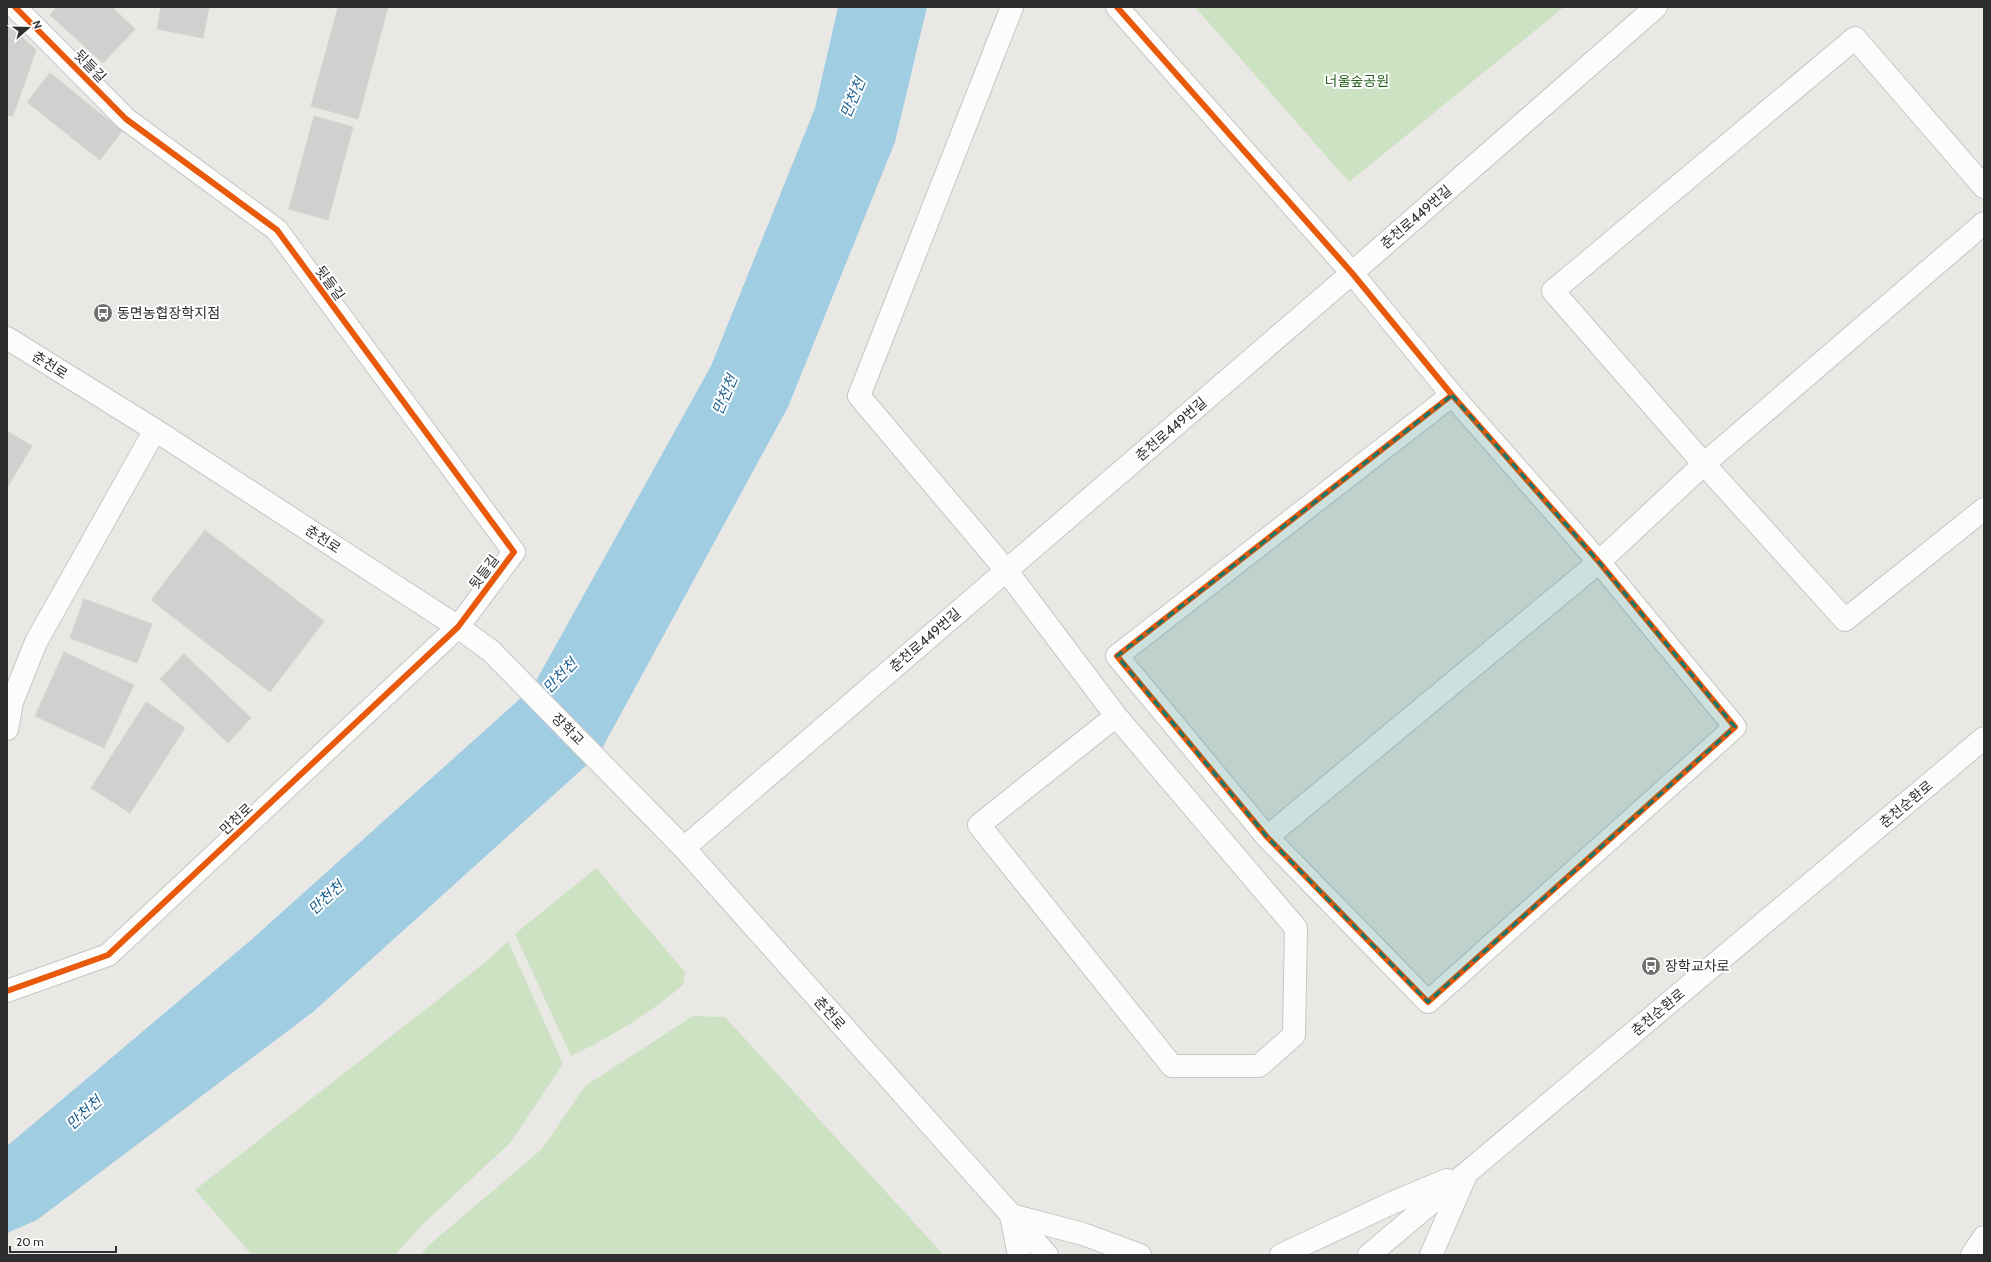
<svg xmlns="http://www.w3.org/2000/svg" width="1991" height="1262" viewBox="0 0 1991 1262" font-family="Cabin,'Noto Sans KR',sans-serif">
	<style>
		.green { fill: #cce2c2 }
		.water { fill: #a1cde3 }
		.building { fill: #d2d0ce; stroke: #d6d4d1 }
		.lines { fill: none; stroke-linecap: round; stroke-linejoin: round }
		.minor-casing { stroke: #c7c6c7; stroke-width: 24 }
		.minor { stroke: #fcfcfb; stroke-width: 22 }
		.cycleway-casing { stroke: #fff; stroke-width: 8 }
		.cycleway { stroke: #e8590c; stroke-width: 6 }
		.marked { fill: #0f766e; fill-opacity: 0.2; stroke: #0f766e; stroke-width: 3; stroke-dasharray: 8 5; stroke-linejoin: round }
		.labels { text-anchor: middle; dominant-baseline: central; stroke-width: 4; stroke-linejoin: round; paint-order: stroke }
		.street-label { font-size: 14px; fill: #2e2e2e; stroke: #fff }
		.park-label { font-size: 14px; fill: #2d6424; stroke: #fff }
		.poi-label { font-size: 14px; fill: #2e2e2e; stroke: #fff; text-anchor: start }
		.water-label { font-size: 15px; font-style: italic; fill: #1e6191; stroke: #fff }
	</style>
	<rect width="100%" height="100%" fill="#eae8e5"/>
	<!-- green -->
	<g class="green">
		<polygon points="1195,7 1564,7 1349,182"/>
		<path d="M596 868 685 972 683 985C649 1014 611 1037 571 1056L515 934Z"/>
		<polygon points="508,941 563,1064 511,1142 422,1225 395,1255 252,1255 195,1190 440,998 489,959"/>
		<polygon points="693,1016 725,1017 944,1255 420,1255 429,1245 542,1149 585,1086"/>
	</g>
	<!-- water -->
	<polygon class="water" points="838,7 927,7 895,142 788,407 599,754 313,1012 37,1220 7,1233 7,1146 251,940 532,688 711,366 815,108"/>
	<!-- building -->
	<g class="building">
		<polygon points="57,7 112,7 135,29 103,63 50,15"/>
		<polygon points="161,7 209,7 203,38 157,29"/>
		<polygon points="338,7 388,7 358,119 311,106"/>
		<polygon points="7,23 36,50 13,116 7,115"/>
		<polygon points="50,73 122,131 100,160 27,102"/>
		<polygon points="314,116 353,127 328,220 289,209"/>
		<polygon points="7,431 32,446 7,488"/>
		<polygon points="205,530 324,621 270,692 151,600"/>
		<polygon points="84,599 152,624 137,663 70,638"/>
		<polygon points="64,652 134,685 104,748 35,716"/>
		<polygon points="184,654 251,718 228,743 160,679"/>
		<polygon points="146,702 185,728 130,813 91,788"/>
	</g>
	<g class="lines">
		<!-- minor casing -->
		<g class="minor-casing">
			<g id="minor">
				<polyline points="1012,7 859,396 1006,570 1116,716 1296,928 1294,1035 1259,1066 1172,1066 979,825 1116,716"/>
				<polyline points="1117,7 1352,273 1452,395 1599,562 1735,727 1428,1002 1267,837 1117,656 1452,395"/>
				<polyline points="1984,187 1855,38 1553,291 1704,464 1845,620 1984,509"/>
				<polyline points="7,338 155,430 458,627 491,651 684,848 1047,1255"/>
				<polyline points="7,729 12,702 36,642 155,430"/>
				<polyline points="1267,837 1599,562 1704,464 1984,223"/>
				<polyline points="684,848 1352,273 1656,7"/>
				<polyline points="7,991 108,955 458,627 514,552 277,230 126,119 15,7"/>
				<polyline points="1019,1255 1011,1215 1083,1234 1140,1255"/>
				<polyline points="1281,1255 1394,1202 1447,1180"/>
				<polyline points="1369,1255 1984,738"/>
				<polyline points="1431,1255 1465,1177"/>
				<polyline points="1972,1255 1984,1237"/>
			</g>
		</g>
		<!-- minor -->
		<use href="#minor" class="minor"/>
		<!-- cycleway casing -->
		<g class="cycleway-casing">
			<g id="cycleway">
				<polyline points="1117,7 1352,273 1452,395 1599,562 1735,727 1428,1002 1267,837 1117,656 1452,395"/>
				<polyline points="7,991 108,955 458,627 514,552 277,230 126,119 15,7"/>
			</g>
		</g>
		<!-- cycleway -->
		<use href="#cycleway" class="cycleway"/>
	</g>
	<!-- marked area -->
	<path class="marked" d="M1452 395 1599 562 1735 727 1428 1002 1267 837 1117 656Z"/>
	<!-- icons -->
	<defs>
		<g id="bus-disc" transform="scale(1)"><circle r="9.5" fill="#706f6e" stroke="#fff"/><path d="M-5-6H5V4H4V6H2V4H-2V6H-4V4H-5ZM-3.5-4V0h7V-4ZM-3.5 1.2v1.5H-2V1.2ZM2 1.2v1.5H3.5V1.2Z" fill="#fff"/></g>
	</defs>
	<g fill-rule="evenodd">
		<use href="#bus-disc" x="103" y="313"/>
		<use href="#bus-disc" x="1651" y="966"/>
	</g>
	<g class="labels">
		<!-- street labels -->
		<g class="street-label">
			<text transform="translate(90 66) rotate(46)">뒷들길</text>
			<text transform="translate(1416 217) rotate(-41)">춘천로449번길</text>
			<text transform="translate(330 283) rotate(54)">뒷들길</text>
			<text transform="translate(50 365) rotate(32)">춘천로</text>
			<text transform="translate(1171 429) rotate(-41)">춘천로449번길</text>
			<text transform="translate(323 539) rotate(33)">춘천로</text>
			<text transform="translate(484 572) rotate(-53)">뒷들길</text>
			<text transform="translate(925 640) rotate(-41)">춘천로449번길</text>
			<text transform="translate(568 729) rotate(45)">장학교</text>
			<text transform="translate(1906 804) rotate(-40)">춘천순환로</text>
			<text transform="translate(236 819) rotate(-43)">만천로</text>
			<text transform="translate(1658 1012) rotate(-40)">춘천순환로</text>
			<text transform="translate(830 1013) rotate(48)">춘천로</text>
		</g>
		<!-- park labels -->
		<g class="park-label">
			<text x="1357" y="81">너울숲공원</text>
		</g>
		<!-- poi labels -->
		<g class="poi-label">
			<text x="117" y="313">동면농협장학지점</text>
			<text x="1665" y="966">장학교차로</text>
		</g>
		<!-- water labels -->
		<g class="water-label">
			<text transform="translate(853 98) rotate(-67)">만천천</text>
			<text transform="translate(725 395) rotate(-67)">만천천</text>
			<text transform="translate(560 676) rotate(-46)">만천천</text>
			<text transform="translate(326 898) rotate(-42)">만천천</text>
			<text transform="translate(84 1113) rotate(-42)">만천천</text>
		</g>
	</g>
	<!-- border -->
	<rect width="1991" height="1262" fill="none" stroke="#2e2e2e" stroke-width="16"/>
	<!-- north arrow -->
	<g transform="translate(28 28) rotate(70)" stroke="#ffffff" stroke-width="3" paint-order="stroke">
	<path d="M0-3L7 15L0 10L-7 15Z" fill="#2e2e2e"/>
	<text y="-6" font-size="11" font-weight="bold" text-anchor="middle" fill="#2e2e2e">N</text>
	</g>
	<!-- scale -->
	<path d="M10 1246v6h106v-6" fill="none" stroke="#2e2e2e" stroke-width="2"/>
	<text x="16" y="1246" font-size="12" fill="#2e2e2e" stroke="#ffffff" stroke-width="3" paint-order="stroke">20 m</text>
</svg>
